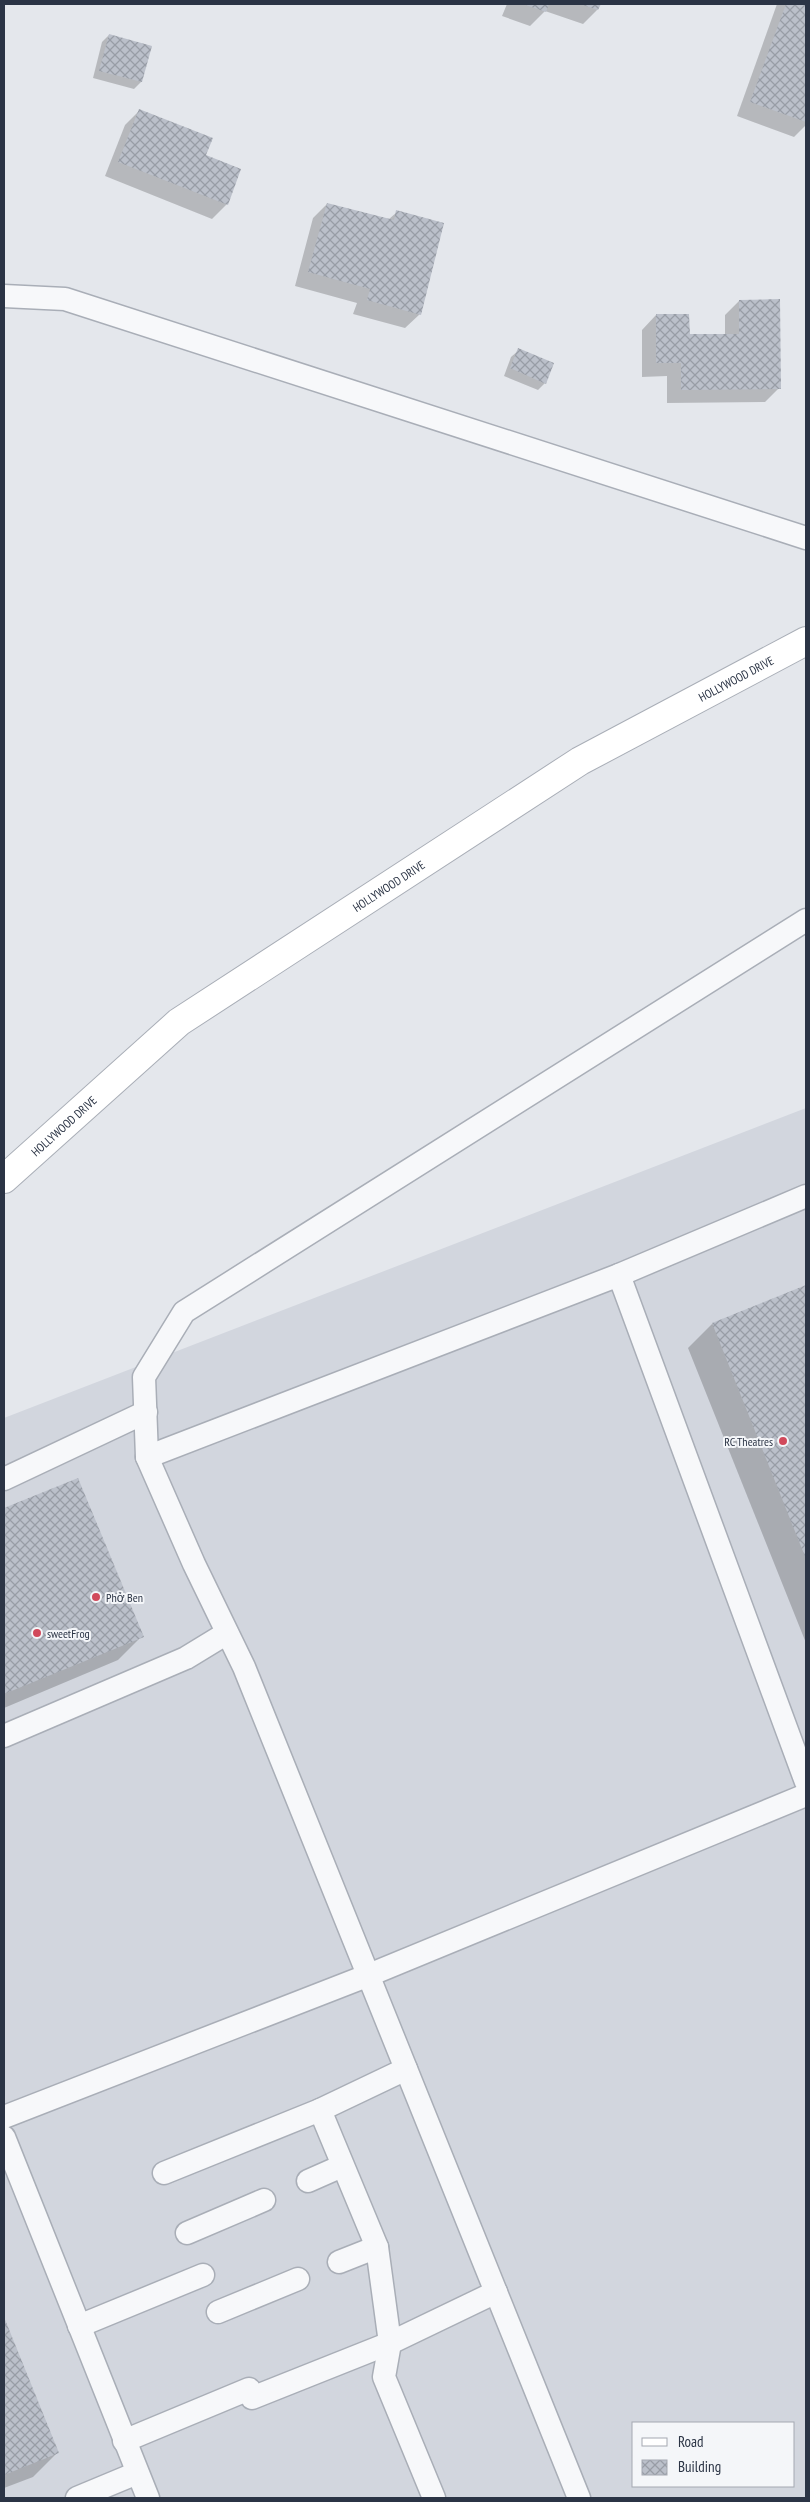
<svg xmlns="http://www.w3.org/2000/svg" width="810" height="2502" viewBox="0 0 810 2502" font-family="'PT Sans Narrow',sans-serif">
	<style>
		.built { fill: #d2d6de; fill-rule: evenodd }
		.shadow { fill: #0003 }
		.building { fill: url(#building-cross-hatch) }
		.lines { fill: none; stroke-linecap: round; stroke-linejoin: round }
		.lane-casing { stroke: #a9aeb7; stroke-width: 25 }
		.secondary-casing { stroke: #a9aeb7; stroke-width: 30 }
		.lane { stroke: #f7f8fa; stroke-width: 22 }
		.secondary { stroke: #fff; stroke-width: 28 }
		.poi-dot { fill: #d1495b; stroke: #f4f6f9; stroke-width: 2 }
		.labels { text-anchor: middle; dominant-baseline: central; stroke-width: 4; stroke-linejoin: round; paint-order: stroke }
		.street-label { font-size: 12px; fill: #2b3445; stroke: #f4f6f9 }
		.poi-label { font-size: 12px; fill: #2b3445; stroke: #f4f6f9; text-anchor: start }
	</style>
	<defs>
		<pattern id="building-cross-hatch" width="8" height="8" patternUnits="userSpaceOnUse" patternTransform="scale(1.25)"><rect width="8" height="8" fill="#bbc0ca"/><path d="M0 0l8 8M0 8l8-8" fill="none" stroke="#989da6"/></pattern>
	</defs>
	<rect width="100%" height="100%" fill="#e4e7ec"/>
	<!-- built -->
	<path class="built" d="M806 1108V2498H4V1418ZM634 2423H794V2486H634Z"/>
	<!-- shadow -->
	<g class="shadow">
		<polygon points="507,4 599,4 597,10 583,24 545,11 530,26 502,16"/>
		<polygon points="777,4 806,4 806,125 794,137 737,116"/>
		<polygon points="109,35 150,47 141,82 134,89 93,78 102,42"/>
		<polygon points="140,110 205,156 227,204 212,219 105,176 125,125"/>
		<polygon points="327,204 388,220 397,212 420,314 405,328 353,314 357,303 295,286 313,218"/>
		<polygon points="739,301 779,388 765,402 667,403 667,376 642,377 642,330 656,315 688,335 725,335 725,315"/>
		<polygon points="519,350 545,383 538,390 504,376 511,357"/>
		<polygon points="806,1286 806,1643 688,1348 712,1324"/>
		<polygon points="77,1480 142,1636 118,1660 4,1708 4,1510"/>
		<polygon points="4,2320 57,2453 33,2477 4,2488"/>
	</g>
	<!-- building -->
	<g class="building">
		<polygon points="523,4 549,4 546,12"/>
		<polygon points="580,4 601,4 598,10"/>
		<polygon points="786,4 806,4 806,122 750,102"/>
		<polygon points="109,34 152,46 142,82 99,71"/>
		<polygon points="139,109 213,138 206,155 241,169 228,205 118,162"/>
		<polygon points="327,203 394,220 396,210 444,223 421,315 367,300 370,289 308,272"/>
		<polygon points="780,299 781,389 681,390 681,363 656,363 656,314 689,314 690,334 739,334 739,300"/>
		<polygon points="518,348 554,363 546,384 510,368"/>
		<polygon points="806,1285 806,1559 712,1323"/>
		<polygon points="78,1478 144,1637 4,1694 4,1508"/>
		<polygon points="4,2317 59,2453 4,2475"/>
	</g>
	<g class="lines">
		<!-- lane casing -->
		<g class="lane-casing">
			<g id="lane">
				<polyline points="4,296 65,299 806,538"/>
				<polyline points="619,1275 806,1196"/>
				<polyline points="147,1457 619,1275 806,1782"/>
				<polyline points="4,1479 146,1412"/>
				<polyline points="4,1736 186,1658 227,1633"/>
				<polyline points="320,2110 406,2069"/>
				<polyline points="4,2117 369,1975 806,1795"/>
				<polyline points="4,2137 148,2498"/>
				<polyline points="164,2173 320,2110 377,2247 390,2343 384,2377 434,2498"/>
				<polyline points="308,2181 342,2166"/>
				<polyline points="187,2233 264,2200"/>
				<polyline points="339,2262 377,2247"/>
				<polyline points="218,2312 298,2279"/>
				<polyline points="79,2326 203,2275"/>
				<polyline points="252,2398 390,2343 496,2292"/>
				<polyline points="124,2441 249,2389"/>
				<polyline points="77,2498 137,2473"/>
				<polyline points="579,2498 244,1667 194,1564 147,1457 144,1377 184,1312 806,920"/>
			</g>
		</g>
		<!-- secondary casing -->
		<g class="secondary-casing">
			<g id="secondary">
				<path id="s1" d="M4 1179 179 1022 580 761 806 641"/>
			</g>
		</g>
		<!-- lane -->
		<use href="#lane" class="lane"/>
		<!-- secondary -->
		<use href="#secondary" class="secondary"/>
	</g>
	<!-- markers -->
	<g class="poi-dot">
		<circle cx="783" cy="1441" r="5"/>
		<circle cx="96" cy="1597" r="5"/>
		<circle cx="37" cy="1633" r="5"/>
	</g>
	<g class="labels">
		<!-- street labels -->
		<g class="street-label">
			<text stroke="none"><textPath href="#s1" startOffset="890">HOLLYWOOD DRIVE</textPath></text>
			<text stroke="none"><textPath href="#s1" startOffset="485">HOLLYWOOD DRIVE</textPath></text>
			<text stroke="none"><textPath href="#s1" startOffset="80">HOLLYWOOD DRIVE</textPath></text>
		</g>
		<!-- poi labels -->
		<g class="poi-label">
			<text x="773" y="1441" text-anchor="end">RC Theatres</text>
			<text x="106" y="1597">Phở Ben</text>
			<text x="47" y="1633">sweetFrog</text>
		</g>
	</g>
	<!-- border -->
	<rect width="810" height="2502" fill="none" stroke="#2b3445" stroke-width="10"/>
	<!-- legend -->
	<rect x="632" y="2422" width="162" height="65" fill="#f4f6f9" stroke="#a4a8b1"/>
	<rect x="642" y="2438" width="25" height="8" fill="#ffffff" stroke="#a4a8b1"/>
	<text x="678" y="2447" font-size="15" fill="#2b3445">Road</text>
	<rect x="642" y="2460" width="25" height="15" fill="url(#building-cross-hatch)" stroke="#a4a8b1"/>
	<text x="678" y="2472" font-size="15" fill="#2b3445">Building</text>
</svg>
